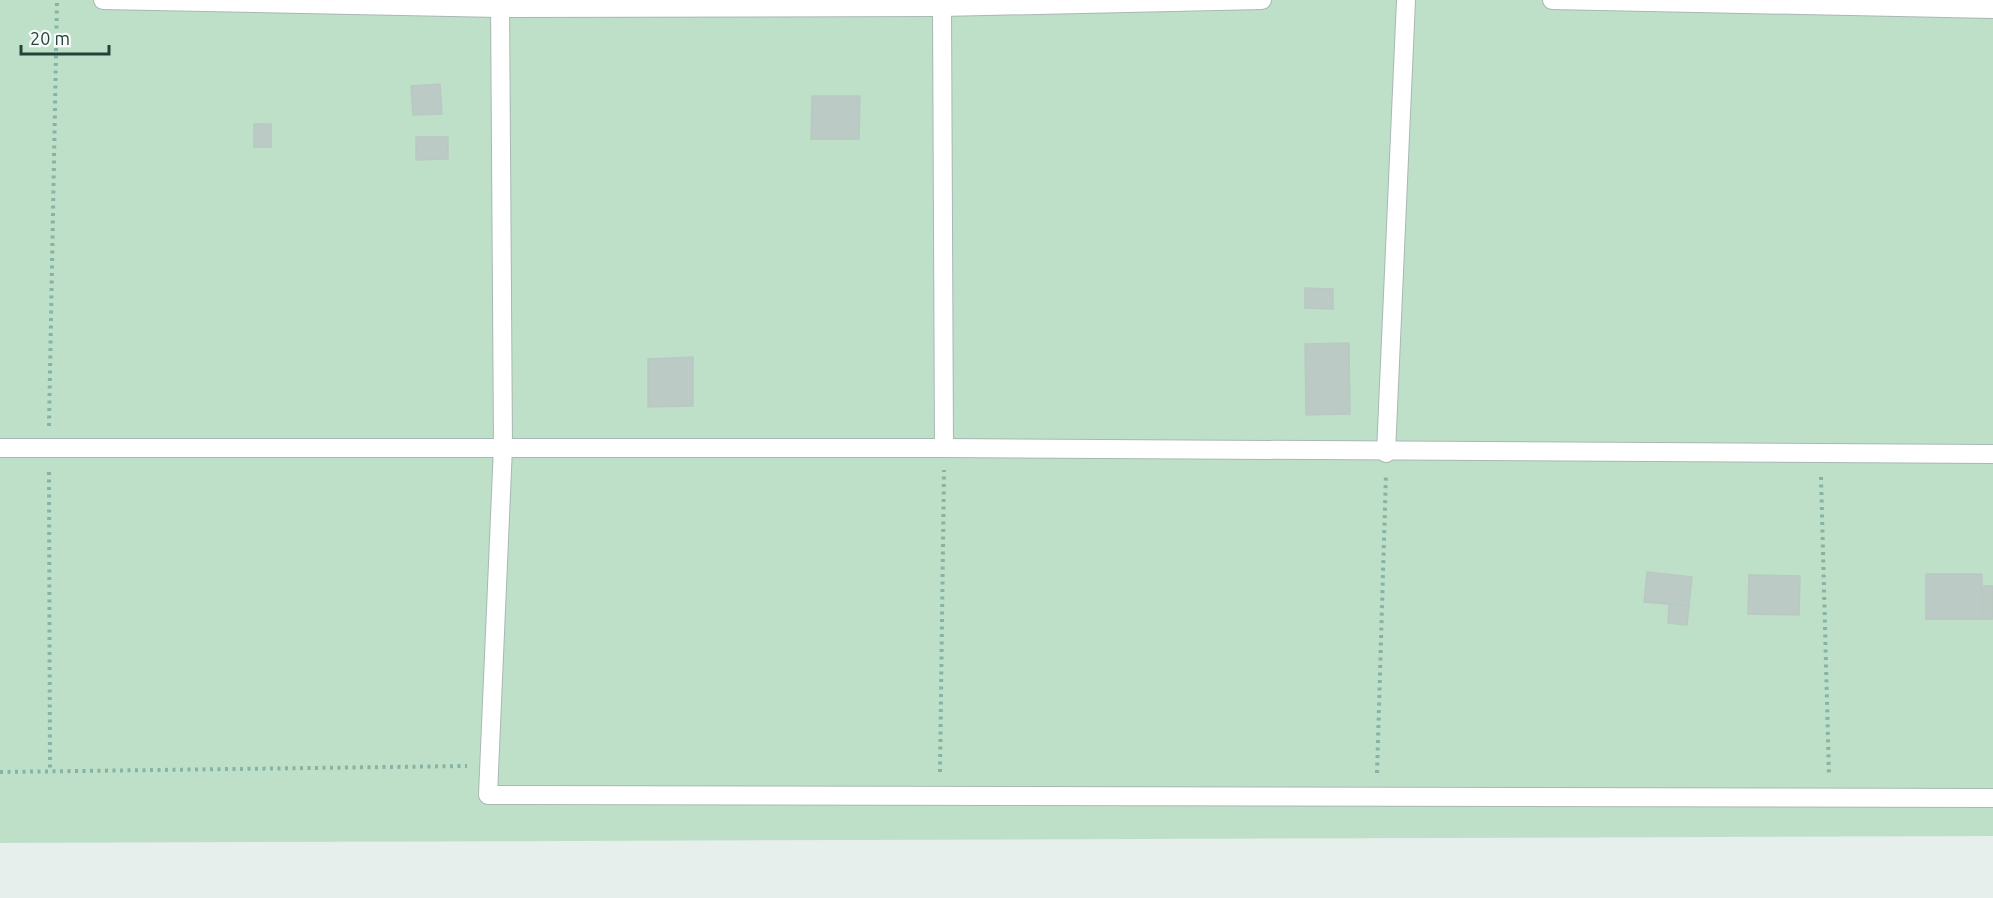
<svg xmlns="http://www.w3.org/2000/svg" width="1993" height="898" viewBox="0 0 1993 898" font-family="Ubuntu,sans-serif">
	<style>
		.green { fill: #bfe0c8 }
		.building { fill: #bbcac4; stroke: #b8c9c2; stroke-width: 1.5 }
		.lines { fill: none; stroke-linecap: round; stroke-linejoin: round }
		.minor-casing { stroke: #a8b8b2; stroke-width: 20 }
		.path { stroke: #86b3a5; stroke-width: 4; stroke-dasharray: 3 4.5; stroke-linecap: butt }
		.minor { stroke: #fff; stroke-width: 18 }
	</style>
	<rect width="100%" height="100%" fill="#e6efeb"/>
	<!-- green -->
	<polygon class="green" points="0,0 1993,0 1993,836 0,843"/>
	<!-- building -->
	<g class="building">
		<polygon points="440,84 442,114 413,115 411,86"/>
		<polygon points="812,96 860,96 859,139 811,139"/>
		<rect x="254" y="124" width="17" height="23"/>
		<polygon points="416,137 448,137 448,159 416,160"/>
		<polygon points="1305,288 1333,289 1333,309 1305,308"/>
		<polygon points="1349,343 1350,414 1306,415 1305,344"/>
		<polygon points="693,357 693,406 648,407 648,359"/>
		<polygon points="1647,572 1692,577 1689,606 1644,602"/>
		<rect x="1926" y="574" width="56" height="45"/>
		<polygon points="1749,575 1800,576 1799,615 1748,614"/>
		<rect x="1982" y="586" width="11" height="33"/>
		<polygon points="1669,604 1689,606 1687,625 1668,623"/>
	</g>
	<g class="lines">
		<!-- minor casing -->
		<g class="minor-casing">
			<g id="minor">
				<polyline points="103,0 499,8 942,7 1262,0"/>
				<polyline points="500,0 503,447 488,795 1993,798"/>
				<polyline points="1552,0 1993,9"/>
				<polyline points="942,7 944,448"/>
				<polyline points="0,448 944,448 1993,454"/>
				<polyline points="1386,453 1406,0"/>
			</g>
		</g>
		<!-- path -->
		<g class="path">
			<polyline points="49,426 57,0"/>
			<polyline points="49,472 50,772"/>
			<polyline points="1821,477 1829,776"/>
			<polyline points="0,772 467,766"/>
			<polyline points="940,772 944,470"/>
			<polyline points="1377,773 1386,474"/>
		</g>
		<!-- minor -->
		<use href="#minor" class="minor"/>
	</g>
	<!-- scale -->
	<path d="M21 45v9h88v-9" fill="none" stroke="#24423a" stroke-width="3"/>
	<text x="30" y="45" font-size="18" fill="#24423a" stroke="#f7fbf9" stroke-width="4.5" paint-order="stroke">20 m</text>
</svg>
